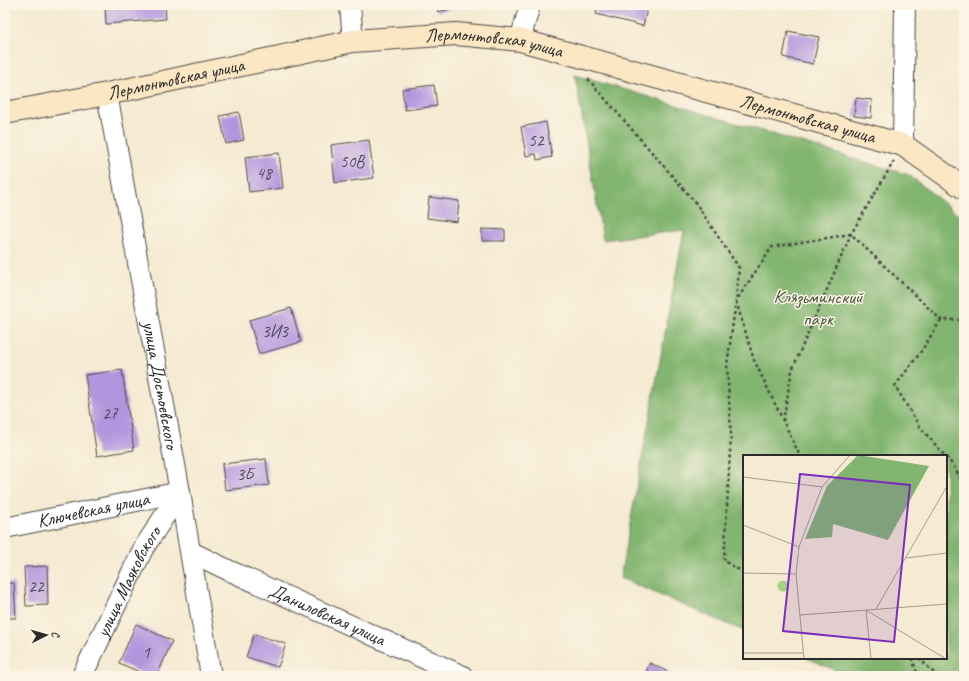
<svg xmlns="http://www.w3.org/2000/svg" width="969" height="681" viewBox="0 0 969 681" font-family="Caveat,sans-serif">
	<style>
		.forest { fill: #82b570; stroke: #56704e }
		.building { fill: #b395de }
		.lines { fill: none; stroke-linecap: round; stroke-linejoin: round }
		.street-casing { stroke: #494844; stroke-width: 22 }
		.secondary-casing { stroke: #494844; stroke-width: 24 }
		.path { stroke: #494844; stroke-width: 2.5; stroke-dasharray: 3 3; stroke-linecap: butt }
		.street { stroke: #fff; stroke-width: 20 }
		.secondary { stroke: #fbe7c3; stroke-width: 22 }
		.labels { text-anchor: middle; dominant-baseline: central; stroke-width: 3; stroke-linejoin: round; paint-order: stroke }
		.number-label { font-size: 17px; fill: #4d4658 }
		.street-label { font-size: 19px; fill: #2b2b2b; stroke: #fcf5e5 }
		.park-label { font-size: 19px; fill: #495541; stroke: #fcf5e5 }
		.inset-road { fill: none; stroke: #a49e8f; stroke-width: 1 }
		.view { fill: #7b2cbf; fill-opacity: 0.15; stroke: #7b2cbf; stroke-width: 2 }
		.inset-edge { fill: none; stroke: #2b2b2b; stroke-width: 2 }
	</style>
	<rect width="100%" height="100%" fill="#fcf5e5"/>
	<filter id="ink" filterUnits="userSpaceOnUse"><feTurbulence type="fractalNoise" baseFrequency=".025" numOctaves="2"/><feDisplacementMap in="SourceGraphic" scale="8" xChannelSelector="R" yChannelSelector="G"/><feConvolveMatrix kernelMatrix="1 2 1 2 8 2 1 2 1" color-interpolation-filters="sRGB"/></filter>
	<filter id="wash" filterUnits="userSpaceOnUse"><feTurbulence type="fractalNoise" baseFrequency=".012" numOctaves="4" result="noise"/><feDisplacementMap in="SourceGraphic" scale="16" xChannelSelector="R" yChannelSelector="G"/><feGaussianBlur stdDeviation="0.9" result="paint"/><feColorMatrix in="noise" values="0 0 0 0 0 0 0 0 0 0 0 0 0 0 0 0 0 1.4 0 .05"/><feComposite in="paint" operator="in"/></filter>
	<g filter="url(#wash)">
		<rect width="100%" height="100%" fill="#f5ead2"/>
		<!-- forest -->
		<polygon class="forest" points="575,75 909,175 964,219 964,676 849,676 807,658 946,658 946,456 744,456 744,631 620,578 684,230 603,240"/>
		<g id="blocks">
			<!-- building -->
			<g class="building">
				<polygon points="5,5 7,5 8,34 5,34"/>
				<polygon points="105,5 165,5 166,19 106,24"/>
				<polygon points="436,5 462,5 462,6 438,12"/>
				<polygon points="598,5 648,5 643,26 596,14"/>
				<polygon points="788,31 819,37 813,64 783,57"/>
				<polygon points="434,85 437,106 405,110 402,89"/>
				<polygon points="856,98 872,100 871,118 854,116"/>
				<polygon points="239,112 244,140 226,144 220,116"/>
				<polygon points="546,122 552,157 537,160 536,154 526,156 521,127"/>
				<polygon points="369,140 374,178 335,183 331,145"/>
				<polygon points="279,153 283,188 249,192 245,157"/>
				<polygon points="429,197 459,201 457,222 427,218"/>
				<polygon points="482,229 505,230 505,241 482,241"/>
				<polygon points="291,308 301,342 259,354 249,320"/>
				<polygon points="122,370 134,450 97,456 85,375"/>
				<polygon points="266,459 269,485 225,490 222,464"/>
				<polygon points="47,566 48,605 26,606 24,567"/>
				<polygon points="5,583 14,583 16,618 5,618"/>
				<polygon points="136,624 172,641 157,676 149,676 119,663"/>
				<polygon points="254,634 286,644 278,667 246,657"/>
				<polygon points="650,663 668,672 666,676 644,676"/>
			</g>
		</g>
	</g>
	<g filter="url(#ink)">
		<use href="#blocks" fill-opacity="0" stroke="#494844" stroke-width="1"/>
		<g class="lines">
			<!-- street casing -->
			<g class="street-casing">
				<g id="street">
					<polyline points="350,5 353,41"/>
					<polyline points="520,40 530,5"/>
					<path id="s1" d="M107 94 180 492 211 676"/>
					<polyline points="903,145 905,5"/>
					<path id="s2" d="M5 528 180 492"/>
					<path id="s3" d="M191 552 228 570 463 676"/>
					<path id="s4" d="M82 676 143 549 180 492"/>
				</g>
			</g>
			<!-- secondary casing -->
			<g class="secondary-casing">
				<g id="secondary">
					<path id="s5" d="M5 113 107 94 353 41 456 34 520 40 903 145 964 188"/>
				</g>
			</g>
			<!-- path -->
			<g class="path">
				<polyline points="588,79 695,202 739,268 736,301 754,360 800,456"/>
				<polyline points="941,320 920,353 895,386 920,427 945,456"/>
				<polyline points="783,421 792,370 851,234 894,161"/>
				<polyline points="946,457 953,465 964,486"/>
				<polyline points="744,573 724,561 731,434 727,365 736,301 772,247 851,234 941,320 964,320"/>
				<polyline points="912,658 918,676"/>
				<polyline points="919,658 937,676"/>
			</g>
			<!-- street -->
			<use href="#street" class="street"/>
			<!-- secondary -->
			<use href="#secondary" class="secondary"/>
		</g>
	</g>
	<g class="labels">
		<!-- number labels -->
		<g class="number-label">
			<text x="536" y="140">52</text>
			<text x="352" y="161">50В</text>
			<text x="264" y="173">48</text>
			<text x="275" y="331">3И3</text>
			<text x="110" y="413">27</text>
			<text x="245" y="474">3Б</text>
			<text x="36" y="586">22</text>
			<text x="146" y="652">1</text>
		</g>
		<!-- street labels -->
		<g class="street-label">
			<text stroke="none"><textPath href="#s5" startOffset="497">Лермонтовская улица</textPath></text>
			<text stroke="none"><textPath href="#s5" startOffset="174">Лермонтовская улица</textPath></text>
			<text stroke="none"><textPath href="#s5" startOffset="821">Лермонтовская улица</textPath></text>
			<text stroke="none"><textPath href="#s1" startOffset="296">улица Достоевского</textPath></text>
			<text stroke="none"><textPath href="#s2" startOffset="90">Ключевская улица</textPath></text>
			<text stroke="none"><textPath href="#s4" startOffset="105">улица Маяковского</textPath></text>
			<text stroke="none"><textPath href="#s3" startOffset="150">Даниловская улица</textPath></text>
		</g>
		<!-- park labels -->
		<g class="park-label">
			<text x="818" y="297">Клязьминский<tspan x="818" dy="22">парк</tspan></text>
		</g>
	</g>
	<!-- overview -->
	<g transform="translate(743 455)">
		<rect width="204" height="204" fill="#f5ead2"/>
		<path d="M34.5 131a5.5 5.5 0 1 1 11 0a5.5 5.5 0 1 1-11 0Z" fill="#a3d382"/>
		<path d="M115 0 186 11 145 85 90 69 89 82 62 84 84 31Z" fill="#82b570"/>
		<path class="inset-road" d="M0 22 79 32M0 70 56 92M163 103 204 98M0 118 53 119M133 154 204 31M123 155 203 204M123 155 128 204M57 160 204 149M0 198H60M61 204 53 119 56 92 79 32 107 0"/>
		<path class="view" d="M57 19 167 30 151 187 40 176Z"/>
		<rect width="204" height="204" class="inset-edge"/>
	</g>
	<!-- margin -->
	<rect width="969" height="681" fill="none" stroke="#fcf5e5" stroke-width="20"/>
	<!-- north arrow -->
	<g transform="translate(46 635) rotate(84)" stroke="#fcf5e5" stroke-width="3" paint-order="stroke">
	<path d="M0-3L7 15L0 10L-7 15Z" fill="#2b2b2b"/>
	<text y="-6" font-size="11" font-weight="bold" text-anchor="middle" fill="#2b2b2b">С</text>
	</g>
</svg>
